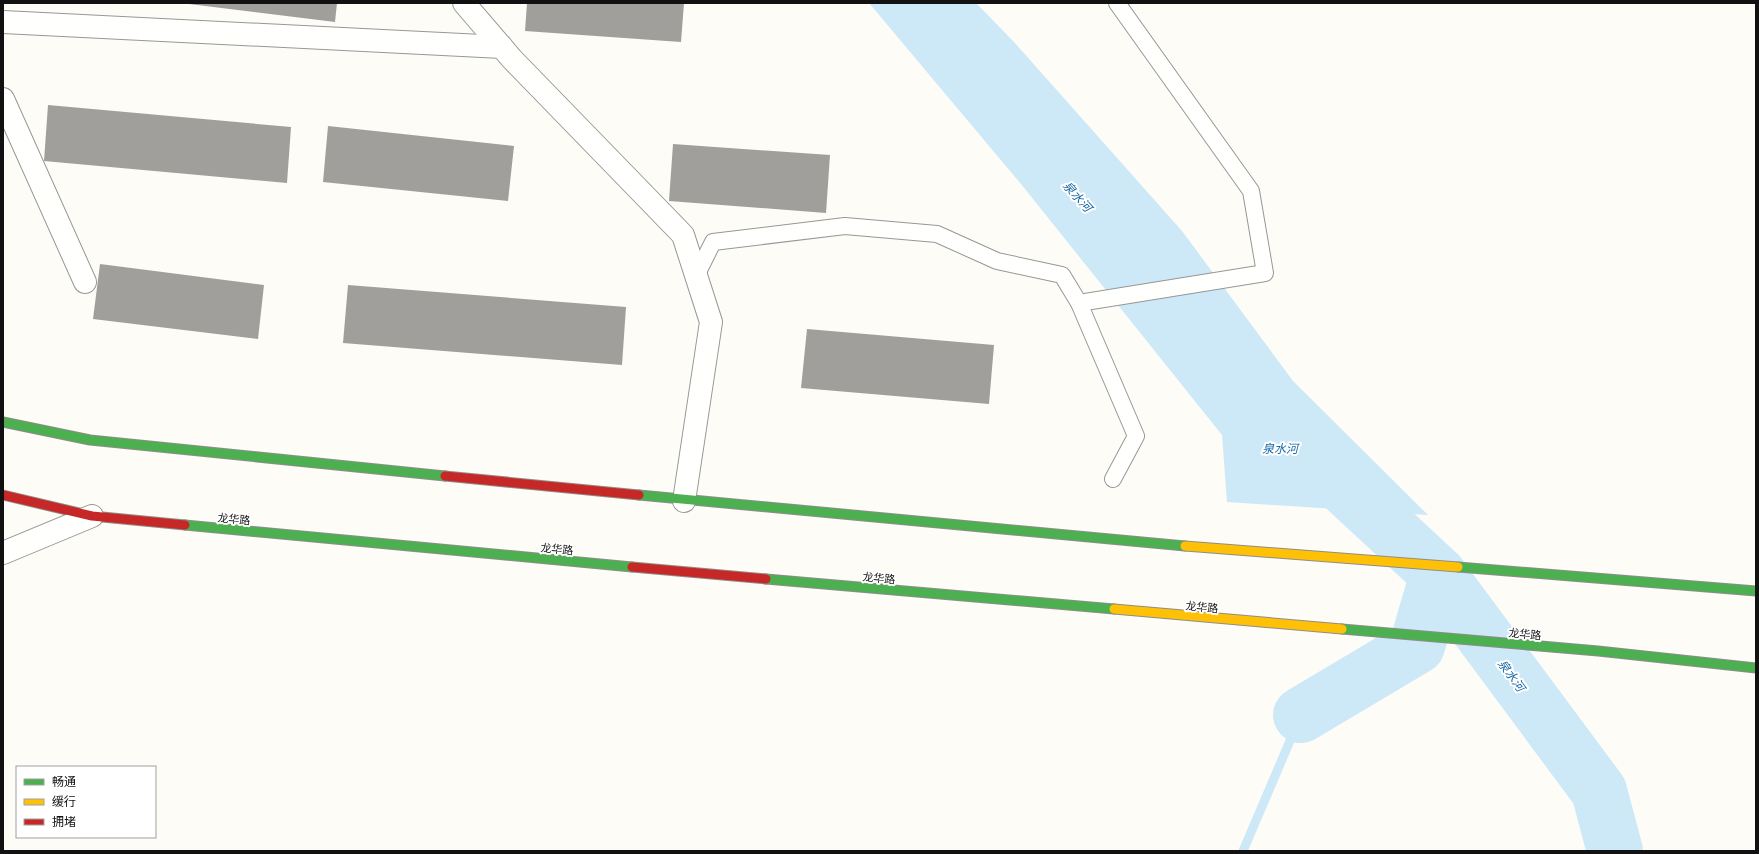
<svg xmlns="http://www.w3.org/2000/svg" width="1759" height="854" viewBox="0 0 1759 854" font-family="Literata,'Noto Sans SC',serif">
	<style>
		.water { fill: #cde8f7 }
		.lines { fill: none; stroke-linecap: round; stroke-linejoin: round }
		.stream { stroke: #cde8f7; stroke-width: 9 }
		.river { stroke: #cde8f7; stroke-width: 56 }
		.building { fill: #a19f9c }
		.lane-casing { stroke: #979795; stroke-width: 18 }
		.street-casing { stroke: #979795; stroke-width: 24 }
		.fast-casing { stroke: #8e8d8b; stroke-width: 11 }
		.slow-casing { stroke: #8e8d8b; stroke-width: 11 }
		.jam-casing { stroke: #8e8d8b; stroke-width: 11 }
		.lane { stroke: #fffffe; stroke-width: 16 }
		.street { stroke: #fffffe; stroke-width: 22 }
		.fast { stroke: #4caf50; stroke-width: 9 }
		.slow { stroke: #ffc107; stroke-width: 9 }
		.jam { stroke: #c62828; stroke-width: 9 }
		.labels { text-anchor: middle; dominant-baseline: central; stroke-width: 4; stroke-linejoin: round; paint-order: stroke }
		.street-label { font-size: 11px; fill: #111; stroke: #fff }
		.water-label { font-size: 12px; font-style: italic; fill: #1768a6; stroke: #fff }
	</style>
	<rect width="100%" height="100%" fill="#fdfcf7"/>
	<!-- water -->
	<polygon class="water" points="869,3 976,3 1014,42 1182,231 1293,381 1428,515 1227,502 1222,435 1021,184"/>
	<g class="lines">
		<!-- stream -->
		<polyline class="stream" points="1243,851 1301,715"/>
		<!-- river -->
		<g class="river">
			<polyline points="1313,458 1438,574 1599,791 1615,851"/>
			<polyline points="1301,715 1417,646 1438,574"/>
		</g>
	</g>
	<!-- building -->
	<g class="building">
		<polygon points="181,3 337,3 335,22"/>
		<polygon points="527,3 684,3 681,42 525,31"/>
		<polygon points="48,105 291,127 287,183 44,161"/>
		<polygon points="328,126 514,146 508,201 323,182"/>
		<polygon points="673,144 830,155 826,213 669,201"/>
		<polygon points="100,264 264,285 258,339 93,319"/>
		<polygon points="348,285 626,307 622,365 343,343"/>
		<polygon points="807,329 994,345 989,404 801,388"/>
	</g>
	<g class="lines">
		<!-- lane casing -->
		<g class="lane-casing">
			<g id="lane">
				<polyline points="696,276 713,242 845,226 937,234 997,261 1062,275 1079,303 1136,436 1113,479"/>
				<polyline points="1079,303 1265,273 1251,191 1117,3"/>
			</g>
		</g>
		<!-- street casing -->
		<g class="street-casing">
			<g id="street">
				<polyline points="464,3 512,59 683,235 711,322 684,501"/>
				<polyline points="3,22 502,47"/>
				<polyline points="3,99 85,282"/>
				<polyline points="3,553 92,516"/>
			</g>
		</g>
		<!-- fast casing -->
		<g class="fast-casing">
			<g id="fast">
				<polyline points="3,422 90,440 445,476"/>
				<polyline points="639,495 1185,546"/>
				<polyline points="185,525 632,567"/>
				<polyline points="1458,567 1756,591"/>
				<polyline points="766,579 1114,609"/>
				<polyline points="1342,629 1598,651 1756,668"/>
			</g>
		</g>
		<!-- slow casing -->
		<g class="slow-casing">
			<g id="slow">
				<polyline points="1185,546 1458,567"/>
				<polyline points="1114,609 1342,629"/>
			</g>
		</g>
		<!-- jam casing -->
		<g class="jam-casing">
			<g id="jam">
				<polyline points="445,476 639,495"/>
				<polyline points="3,495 92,516 185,525"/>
				<polyline points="632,567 766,579"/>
			</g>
		</g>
		<!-- lane -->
		<use href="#lane" class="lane"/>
		<!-- street -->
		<use href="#street" class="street"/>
		<!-- fast -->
		<use href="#fast" class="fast"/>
		<!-- slow -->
		<use href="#slow" class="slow"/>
		<!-- jam -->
		<use href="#jam" class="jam"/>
	</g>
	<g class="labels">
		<!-- street labels -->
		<g class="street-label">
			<text transform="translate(234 518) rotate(5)">龙华路</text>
			<text transform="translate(557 548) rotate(5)">龙华路</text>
			<text transform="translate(879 577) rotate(5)">龙华路</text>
			<text transform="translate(1202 606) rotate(5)">龙华路</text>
			<text transform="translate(1525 633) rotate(5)">龙华路</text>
		</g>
		<!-- water labels -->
		<g class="water-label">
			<text transform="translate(1078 196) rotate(48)">泉水河</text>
			<text x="1280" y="448">泉水河</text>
			<text transform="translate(1512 675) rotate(54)">泉水河</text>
		</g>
	</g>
	<!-- border -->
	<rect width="1759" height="854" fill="none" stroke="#111111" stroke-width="8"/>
	<!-- legend -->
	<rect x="16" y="766" width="140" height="72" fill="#ffffff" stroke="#a0a0a0"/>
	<rect x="24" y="779" width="20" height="6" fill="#4caf50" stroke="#a0a0a0"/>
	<text x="52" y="786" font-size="12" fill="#111111">畅通</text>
	<rect x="24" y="799" width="20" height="6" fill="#ffc107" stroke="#a0a0a0"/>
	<text x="52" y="806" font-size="12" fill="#111111">缓行</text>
	<rect x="24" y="819" width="20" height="6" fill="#c62828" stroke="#a0a0a0"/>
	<text x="52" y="826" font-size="12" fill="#111111">拥堵</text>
</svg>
